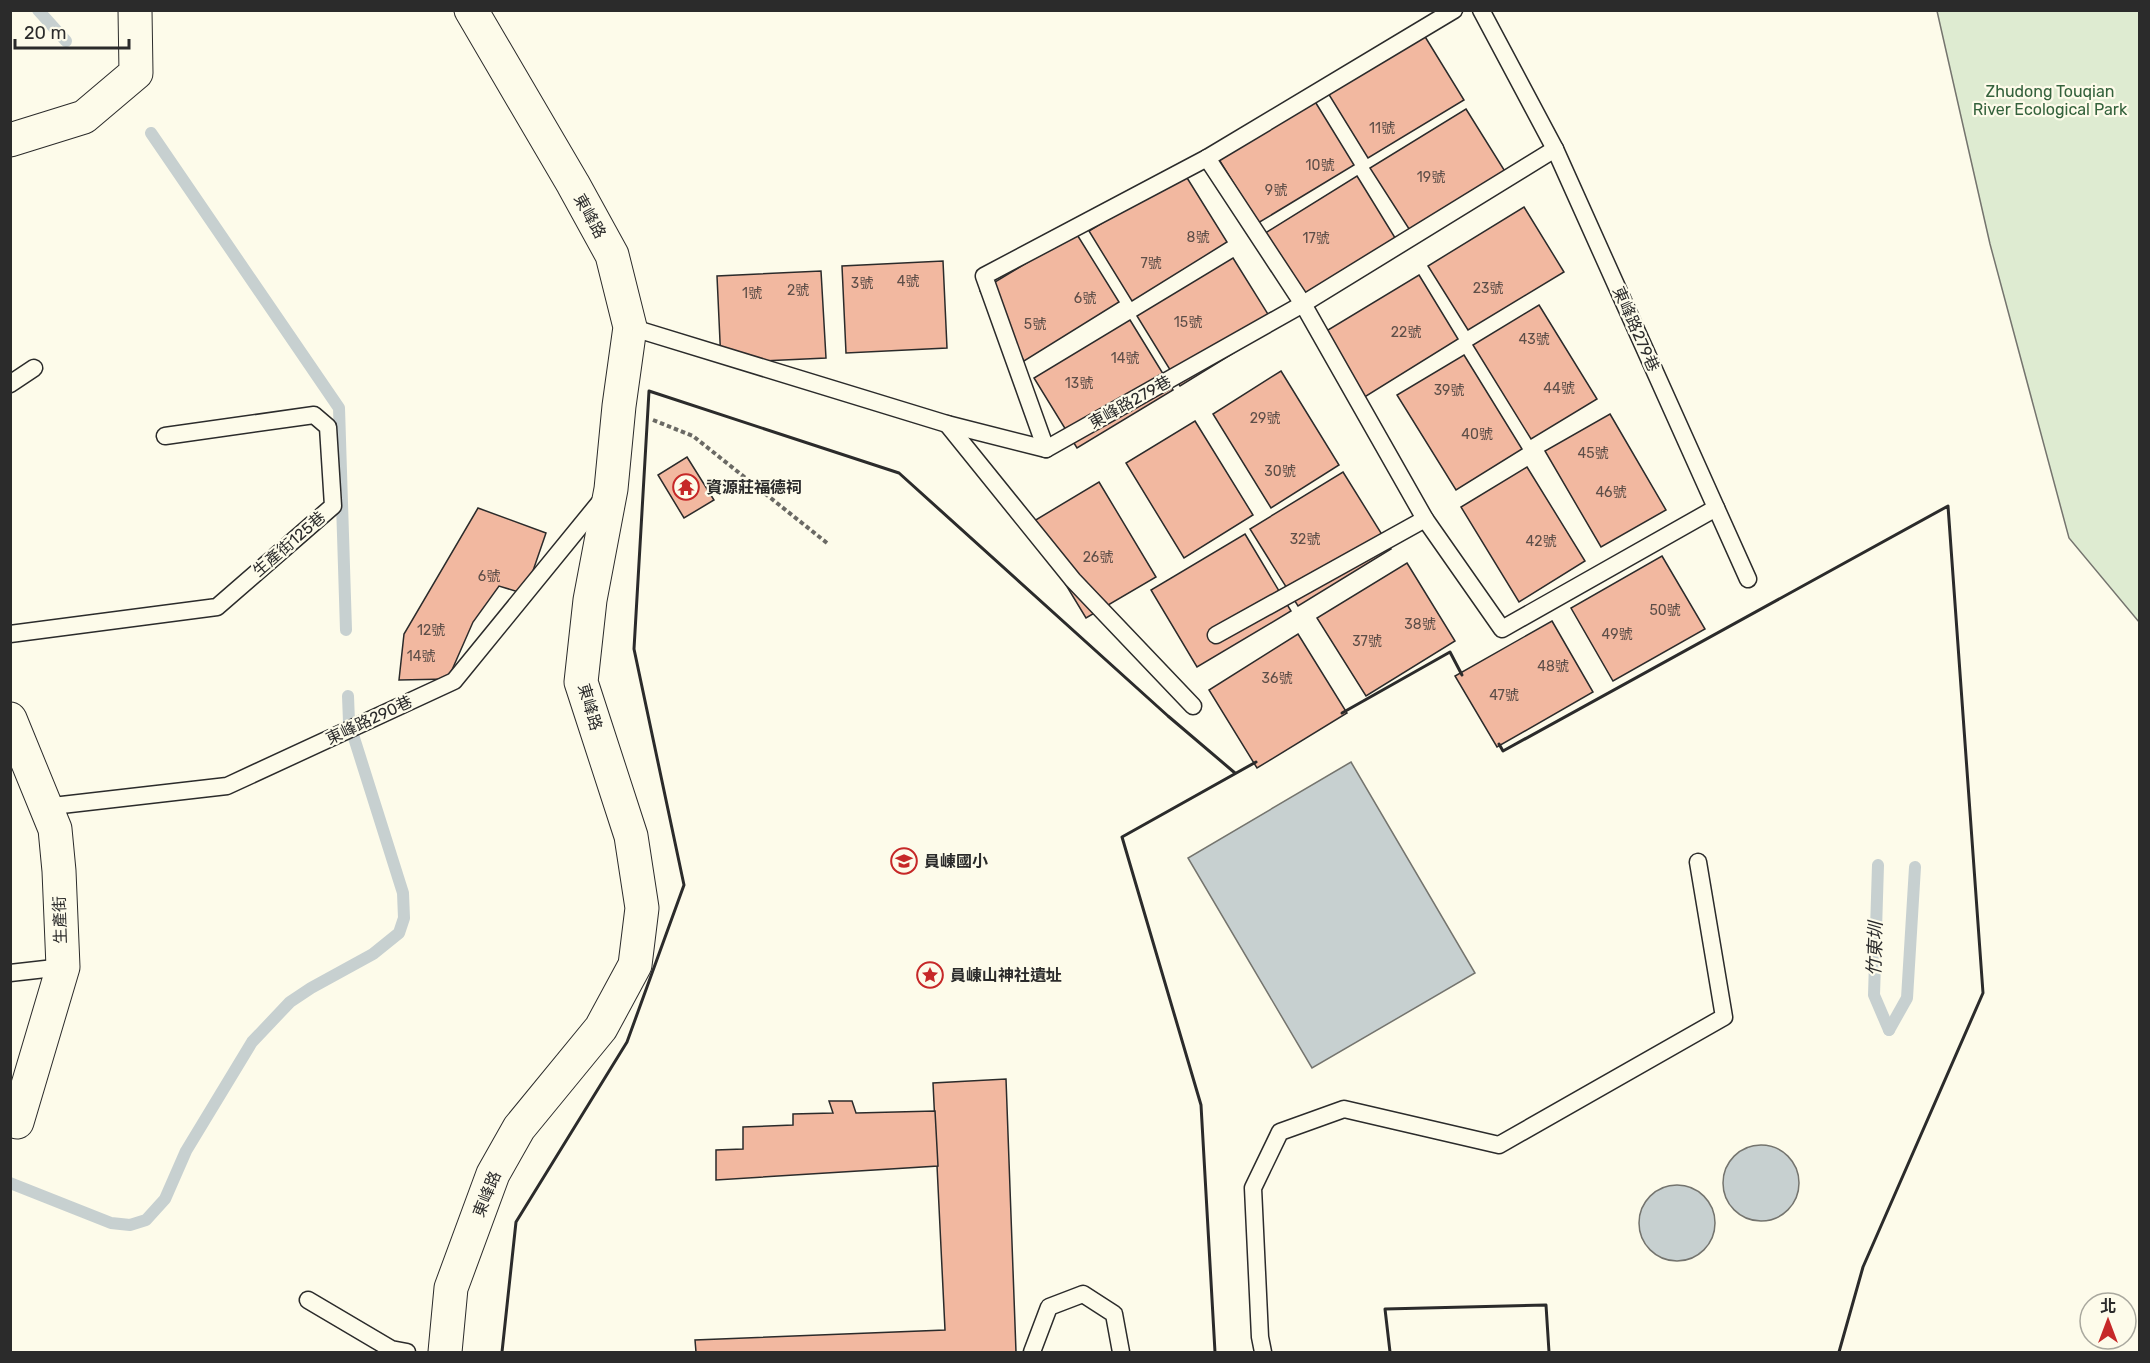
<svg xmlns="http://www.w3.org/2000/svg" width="2150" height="1363" viewBox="0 0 2150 1363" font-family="Rubik,'Noto Sans TC',sans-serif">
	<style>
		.green { fill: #deebd1; stroke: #74746e; stroke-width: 1.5 }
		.water { fill: #c7d0d0; stroke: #74746e; stroke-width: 1.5 }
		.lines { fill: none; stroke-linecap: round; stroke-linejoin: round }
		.stream { stroke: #c7d0d0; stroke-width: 12 }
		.building { fill: #f2b8a0; stroke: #2b2b2b; stroke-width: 1.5 }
		.lane-casing { stroke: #2b2b2b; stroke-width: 19 }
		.street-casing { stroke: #2b2b2b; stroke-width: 35 }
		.secondary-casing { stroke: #2b2b2b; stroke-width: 35 }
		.path { stroke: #6a6964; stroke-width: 4; stroke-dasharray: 4.5 3; stroke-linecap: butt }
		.lane { stroke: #fdfbea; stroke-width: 16 }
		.street { stroke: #fdfbea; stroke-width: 33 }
		.secondary { stroke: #fdfbea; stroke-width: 33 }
		.wall { stroke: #2b2b2b; stroke-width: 3 }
		.labels { text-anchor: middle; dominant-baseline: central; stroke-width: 4.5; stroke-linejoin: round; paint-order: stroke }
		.number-label { font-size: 14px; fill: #5d4e48 }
		.park-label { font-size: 16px; fill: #34623c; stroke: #fdfbea }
		.street-label { font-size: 16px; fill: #2b2b2b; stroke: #fdfbea }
		.poi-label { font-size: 16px; font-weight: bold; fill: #2b2b2b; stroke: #fdfbea; text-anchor: start }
		.water-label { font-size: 18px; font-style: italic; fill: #2b2b2b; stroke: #fdfbea }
	</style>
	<rect width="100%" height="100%" fill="#fdfbea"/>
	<!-- green -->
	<polygon class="green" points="1937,11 2139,11 2139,622 2069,538 1990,244"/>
	<!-- water -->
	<g class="water">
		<polygon points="1351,762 1475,973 1312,1068 1188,858"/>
		<circle cx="1761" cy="1183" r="38"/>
		<circle cx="1677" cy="1223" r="38"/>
	</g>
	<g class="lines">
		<!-- stream -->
		<g class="stream">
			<polyline points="38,10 66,41"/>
			<polyline points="151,133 339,408 346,630"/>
			<polyline points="1878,865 1874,995 1889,1030"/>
			<polyline points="1889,1030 1907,998 1915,867"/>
			<polyline points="10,1183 111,1223 130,1225 146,1220 165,1199 186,1151 252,1042 290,1002 311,988 373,954 399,933 404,918 403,893 349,722 348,696"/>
		</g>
	</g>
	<!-- building -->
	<g class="building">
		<polygon points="1424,35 1464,100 1368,158 1328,93"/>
		<polygon points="1311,95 1354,165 1258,223 1215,153"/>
		<polygon points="1466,109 1506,173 1411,232 1370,168"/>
		<polygon points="1184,173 1227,242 1132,301 1089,231"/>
		<polygon points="1357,176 1397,241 1302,299 1262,235"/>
		<polygon points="1524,207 1564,272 1468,330 1428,266"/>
		<polygon points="1076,233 1119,302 1024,361 980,291"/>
		<polygon points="1233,258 1276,327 1180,386 1137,316"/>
		<polygon points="943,261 947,348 846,353 842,266"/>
		<polygon points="821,271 826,358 721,363 717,276"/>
		<polygon points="1419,275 1458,339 1363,398 1323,333"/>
		<polygon points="1539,305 1597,399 1531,439 1473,345"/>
		<polygon points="1130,320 1173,390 1077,448 1034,378"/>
		<polygon points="1464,355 1522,449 1456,490 1397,395"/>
		<polygon points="1281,371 1339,465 1271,508 1213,414"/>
		<polygon points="1610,414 1666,510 1601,547 1545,451"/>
		<polygon points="1195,421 1253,515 1184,558 1126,463"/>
		<polygon points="687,457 714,500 684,518 658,475"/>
		<polygon points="1527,467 1585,561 1519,602 1461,507"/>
		<polygon points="1343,472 1391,549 1298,606 1250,529"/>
		<polygon points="1099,482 1156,577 1086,618 1029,524"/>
		<polygon points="478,508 546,533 525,594 499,586 473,622 448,679 399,680 404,634"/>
		<polygon points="1245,534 1291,611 1197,667 1151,590"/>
		<polygon points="1662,556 1705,629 1613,681 1571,608"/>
		<polygon points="1407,563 1455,641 1366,696 1317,618"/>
		<polygon points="1552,621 1593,692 1497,747 1455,676"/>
		<polygon points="1298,634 1347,713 1257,768 1209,690"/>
		<polygon points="1006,1079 1016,1352 696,1352 695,1340 945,1330 933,1083"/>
		<polygon points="829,1101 852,1101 856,1113 935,1111 938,1166 716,1180 716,1150 743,1149 743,1127 793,1125 793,1114 833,1113"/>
	</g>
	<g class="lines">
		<!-- lane casing -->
		<g class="lane-casing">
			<g id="lane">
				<polyline points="1481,10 1555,149 1748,579"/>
				<polyline points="1207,158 1303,304 1425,519 1502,629 1716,508"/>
				<polyline points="630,327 947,424 1046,449 1303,304 1555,149"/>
				<polyline points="10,384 34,368"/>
				<polyline points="947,424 1073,580 1193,706"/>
				<polyline points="1046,449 984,276 1207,158 1454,10"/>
				<polyline points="10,634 217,607 333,506 328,427 314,415 165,436"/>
				<polyline points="1216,635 1425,519"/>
				<polyline points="44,807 227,786 454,681 604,497"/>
				<polyline points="10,973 63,967"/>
				<polyline points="308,1300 391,1349 407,1352"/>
				<polyline points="1032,1352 1049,1307 1083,1294 1114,1314 1121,1352"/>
				<polyline points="1263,1352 1260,1337 1253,1188 1280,1132 1344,1109 1499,1145 1724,1017 1698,862"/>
			</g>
		</g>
		<!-- street casing -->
		<g class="street-casing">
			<g id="street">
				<polyline points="10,140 84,117 136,73 135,10"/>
				<polyline points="10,719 55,829 59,871 63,967 17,1122"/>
			</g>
		</g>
		<!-- secondary casing -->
		<g class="secondary-casing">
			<polyline id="secondary" points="445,1352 451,1288 493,1174 519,1128 601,1028 635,965 642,908 631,836 581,682 590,600 611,489 619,406 630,327 612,255 573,184 471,10"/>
		</g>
		<!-- path -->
		<polyline class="path" points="653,420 693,436 827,543"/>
		<!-- lane -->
		<use href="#lane" class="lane"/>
		<!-- street -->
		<use href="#street" class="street"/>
		<!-- secondary -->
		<use href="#secondary" class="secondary"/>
		<!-- wall -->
		<g class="wall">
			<polyline points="1342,713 1450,652 1462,675"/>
			<polyline points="1499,744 1503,751 1948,506 1983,993 1863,1267 1839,1352"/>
			<polyline points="502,1352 516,1222 627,1042 684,885 634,649 649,391 899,473 1168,716 1235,773"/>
			<polyline points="1215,1352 1201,1105 1122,837 1256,762"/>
			<polyline points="1390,1352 1385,1309 1546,1305 1549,1352"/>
		</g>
	</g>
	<!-- icons -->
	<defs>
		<g id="temple-ring" transform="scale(1.35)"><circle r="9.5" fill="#fdfbea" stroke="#c62828" stroke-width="1.5"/><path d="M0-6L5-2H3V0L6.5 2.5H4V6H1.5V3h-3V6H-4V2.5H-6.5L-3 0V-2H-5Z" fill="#c62828"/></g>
		<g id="school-ring" transform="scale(1.35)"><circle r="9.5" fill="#fdfbea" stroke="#c62828" stroke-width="1.5"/><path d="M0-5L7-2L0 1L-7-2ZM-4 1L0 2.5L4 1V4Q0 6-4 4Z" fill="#c62828"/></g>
		<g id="sight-ring" transform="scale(1.35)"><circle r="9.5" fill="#fdfbea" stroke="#c62828" stroke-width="1.5"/><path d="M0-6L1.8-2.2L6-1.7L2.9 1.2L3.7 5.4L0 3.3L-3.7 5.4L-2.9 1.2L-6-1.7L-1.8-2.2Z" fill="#c62828"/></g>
	</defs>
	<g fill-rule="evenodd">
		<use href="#temple-ring" x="686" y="487"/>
		<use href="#school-ring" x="904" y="861"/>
		<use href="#sight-ring" x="930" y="975"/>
	</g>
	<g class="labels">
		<!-- number labels -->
		<g class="number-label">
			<text x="1382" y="128">11號</text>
			<text x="1320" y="165">10號</text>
			<text x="1431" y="177">19號</text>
			<text x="1276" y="190">9號</text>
			<text x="1198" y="237">8號</text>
			<text x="1316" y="238">17號</text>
			<text x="1151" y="263">7號</text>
			<text x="908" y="281">4號</text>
			<text x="862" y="283">3號</text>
			<text x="1488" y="288">23號</text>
			<text x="798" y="290">2號</text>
			<text x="752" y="293">1號</text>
			<text x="1085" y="298">6號</text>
			<text x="1188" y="322">15號</text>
			<text x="1035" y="324">5號</text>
			<text x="1406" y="332">22號</text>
			<text x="1534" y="339">43號</text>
			<text x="1125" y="358">14號</text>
			<text x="1079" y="383">13號</text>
			<text x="1559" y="388">44號</text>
			<text x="1449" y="390">39號</text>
			<text x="1265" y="418">29號</text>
			<text x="1477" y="434">40號</text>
			<text x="1593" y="453">45號</text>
			<text x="1280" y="471">30號</text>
			<text x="1611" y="492">46號</text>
			<text x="1305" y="539">32號</text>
			<text x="1541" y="541">42號</text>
			<text x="1098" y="557">26號</text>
			<text x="489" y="576">6號</text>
			<text x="1665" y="610">50號</text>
			<text x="1420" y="624">38號</text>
			<text x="431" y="630">12號</text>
			<text x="1617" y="634">49號</text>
			<text x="1367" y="641">37號</text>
			<text x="421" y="656">14號</text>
			<text x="1553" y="666">48號</text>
			<text x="1277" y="678">36號</text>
			<text x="1504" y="695">47號</text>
		</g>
		<!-- park labels -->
		<g class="park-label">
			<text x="2050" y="91">Zhudong Touqian<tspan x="2050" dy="18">River Ecological Park</tspan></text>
		</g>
		<!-- street labels -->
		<g class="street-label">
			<text transform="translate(590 216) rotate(61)">東峰路</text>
			<text transform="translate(1636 329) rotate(66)">東峰路279巷</text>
			<text transform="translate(1130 402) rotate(-29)">東峰路279巷</text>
			<text transform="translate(289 544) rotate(-41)">生產街125巷</text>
			<text transform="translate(590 707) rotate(74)">東峰路</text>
			<text transform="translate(369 720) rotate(-25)">東峰路290巷</text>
			<text transform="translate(60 920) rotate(-92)">生產街</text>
			<text transform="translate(487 1194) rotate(-68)">東峰路</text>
		</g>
		<!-- poi labels -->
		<g class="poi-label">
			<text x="706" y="487">資源莊福德祠</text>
			<text x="924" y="861">員崠國小</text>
			<text x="950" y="975">員崠山神社遺址</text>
		</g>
		<!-- water labels -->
		<g class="water-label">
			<text transform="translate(1875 949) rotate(-88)">竹東圳</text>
		</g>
	</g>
	<!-- border -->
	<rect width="2150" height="1363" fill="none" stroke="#2b2b2b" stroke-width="24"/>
	<!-- north arrow -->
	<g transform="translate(2108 1321)"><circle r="28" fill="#fdfbea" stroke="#a9a89e" stroke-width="1.5"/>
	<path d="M0-4.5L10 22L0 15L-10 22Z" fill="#c62828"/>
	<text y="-9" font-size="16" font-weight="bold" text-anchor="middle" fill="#2b2b2b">北</text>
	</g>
	<!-- scale -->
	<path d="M15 39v9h114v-9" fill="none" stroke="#2b2b2b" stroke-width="3"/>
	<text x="24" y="39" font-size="18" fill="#2b2b2b" stroke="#fdfbea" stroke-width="4.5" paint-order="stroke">20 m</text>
</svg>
